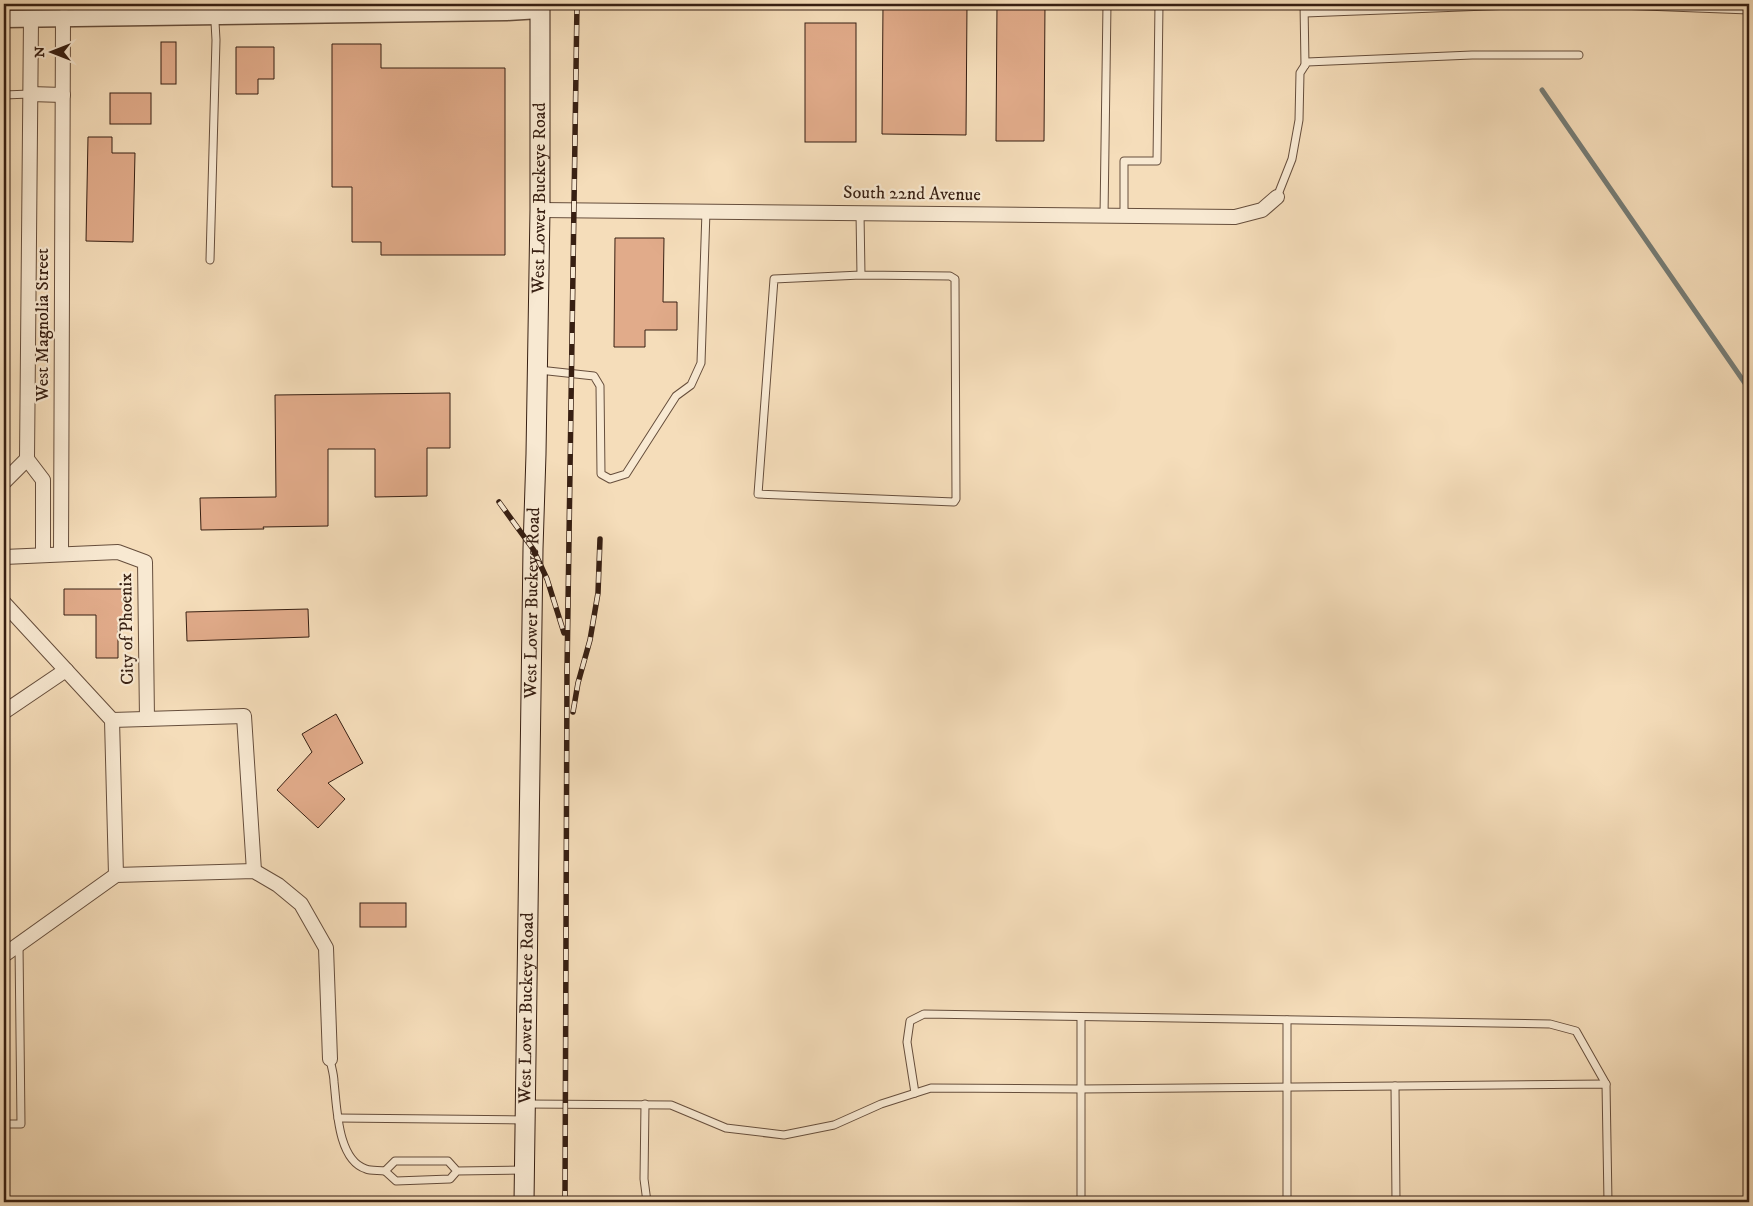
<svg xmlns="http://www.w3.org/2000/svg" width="1753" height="1206" viewBox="0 0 1753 1206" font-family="'IM FELL DW Pica',serif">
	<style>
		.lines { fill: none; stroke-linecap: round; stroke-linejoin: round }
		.stream { stroke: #757c76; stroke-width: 5 }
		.building { fill: #e1ab8a; stroke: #371f12 }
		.service-casing { stroke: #664e3c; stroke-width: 9 }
		.minor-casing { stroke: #664e3c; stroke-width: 16 }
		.tertiary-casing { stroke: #664e3c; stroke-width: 19 }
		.secondary-casing { stroke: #371f12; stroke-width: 21 }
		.service { stroke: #f8e9d2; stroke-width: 7 }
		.minor { stroke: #f8e9d2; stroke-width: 14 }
		.tertiary { stroke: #f8e9d2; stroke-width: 16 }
		.secondary { stroke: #f8e9d2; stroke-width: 19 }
		.rail-casing { stroke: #371f12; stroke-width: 5.5 }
		.rail { stroke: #f8e9d2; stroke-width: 4; stroke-dasharray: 11; stroke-linecap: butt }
		.labels { text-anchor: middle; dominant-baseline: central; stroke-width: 4.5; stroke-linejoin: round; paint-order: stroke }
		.street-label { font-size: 18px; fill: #371f12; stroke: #f8e9d2 }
	</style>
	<rect width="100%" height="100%" fill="#f5ddba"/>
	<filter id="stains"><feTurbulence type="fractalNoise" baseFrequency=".004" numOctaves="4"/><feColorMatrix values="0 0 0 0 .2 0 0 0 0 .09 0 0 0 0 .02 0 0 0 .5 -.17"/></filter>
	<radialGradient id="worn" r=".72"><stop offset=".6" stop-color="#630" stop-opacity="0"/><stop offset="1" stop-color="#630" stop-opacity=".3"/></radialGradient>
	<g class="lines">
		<!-- stream -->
		<polyline class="stream" points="1542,90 1749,389"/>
	</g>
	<!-- building -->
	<g class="building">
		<polygon points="883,4 967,4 966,135 882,134"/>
		<polygon points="997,4 1045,4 1044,141 996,141"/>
		<rect x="805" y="23" width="51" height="119"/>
		<rect x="161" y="42" width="15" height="42"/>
		<polygon points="332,44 381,44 381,68 505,68 505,255 381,255 381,242 352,242 352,187 332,187"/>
		<polygon points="236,47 274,47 274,79 258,79 258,94 236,94"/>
		<rect x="110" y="93" width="41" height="31"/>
		<polygon points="88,137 112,137 112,153 135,153 133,242 86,241"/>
		<polygon points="615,238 664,238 663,302 677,302 677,330 645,330 645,347 614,347"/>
		<polygon points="450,393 450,448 427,448 427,496 375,497 375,449 328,449 328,526 263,527 264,529 201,530 200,498 276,497 275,395"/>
		<polygon points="64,589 127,589 127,626 118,626 118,658 96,658 96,615 64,615"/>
		<polygon points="308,609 309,637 187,641 186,612"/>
		<polygon points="336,714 363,763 328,783 345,799 318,828 277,790 312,752 302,734"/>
		<rect x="360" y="903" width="46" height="24"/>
	</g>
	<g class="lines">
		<!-- service casing -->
		<g class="service-casing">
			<g id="service">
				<polyline points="1304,4 1305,65"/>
				<polyline points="1592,4 1749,10"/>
				<polyline points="1305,13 1542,4"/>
				<polyline points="63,18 65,4"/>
				<polyline points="4,95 30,94"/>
				<polyline points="1277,197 1292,159 1299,120 1300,73 1307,62 1472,55 1579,55"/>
				<polyline points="860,213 861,275 950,276 955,279 956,499 954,502 758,494 774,279 861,275"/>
				<polyline points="1104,216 1107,4"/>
				<polyline points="1124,216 1124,161 1157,161 1159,4"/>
				<polyline points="210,260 216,40 214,4"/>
				<polyline points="539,370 594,376 600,386 601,474 610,479 626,474 676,396 691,385 701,363 706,211"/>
				<polyline points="1287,1020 1287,1202"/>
				<path d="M330 1059C331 1066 334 1074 334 1082 337 1106 337 1160 366 1169 371 1171 379 1170 385 1171"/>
				<polyline points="1395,1086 1396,1202"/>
				<polyline points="915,1093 907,1042 910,1021 924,1014 1550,1024 1576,1031 1606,1084"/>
				<polyline points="526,1104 671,1105 726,1128 784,1135 834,1125 881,1104 931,1088 1081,1089 1606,1084 1608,1202"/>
				<polyline points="645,1104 644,1179 647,1202"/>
				<polyline points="338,1118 525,1120"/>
				<polyline points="4,1124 21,1124 19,945"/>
				<polyline points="457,1171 448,1161 395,1161 385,1171 396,1181 450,1179 457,1171 524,1170"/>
				<polyline points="1081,1202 1081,1017"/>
			</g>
		</g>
		<!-- minor casing -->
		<g class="minor-casing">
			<g id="minor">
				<polyline points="31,19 27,459 43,480 43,554"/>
				<polyline points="30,94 63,95"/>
				<polyline points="540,210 1235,217 1262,210 1277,197"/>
				<polyline points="4,482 27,459"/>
				<polyline points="61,554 63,18"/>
				<polyline points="4,557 118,552 145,562 147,719"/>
				<polyline points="4,603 112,720 116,875"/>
				<polyline points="4,712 66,670"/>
				<polyline points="112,720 244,716 254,871"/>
				<polyline points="4,955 116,875 254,871 278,885 301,904 326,948 330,1059"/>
			</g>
		</g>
		<!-- tertiary casing -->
		<g class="tertiary-casing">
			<polyline id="tertiary" points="4,19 507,12 540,10"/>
		</g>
		<!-- secondary casing -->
		<g class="secondary-casing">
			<g id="secondary">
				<path id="s1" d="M524 1202 533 549 536 454 540 210V4"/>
			</g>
		</g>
		<!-- service -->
		<use href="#service" class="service"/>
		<!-- minor -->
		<use href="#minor" class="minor"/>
		<!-- tertiary -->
		<use href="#tertiary" class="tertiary"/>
		<!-- secondary -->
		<use href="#secondary" class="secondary"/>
		<!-- rail casing -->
		<g class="rail-casing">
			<g id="rail">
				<polyline points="499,502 533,549 547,579 564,633"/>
				<polyline points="573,712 578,683 590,640 598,593 600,539"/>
				<polyline points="565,1202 567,672 577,4"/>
			</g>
		</g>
		<!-- rail -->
		<use href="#rail" class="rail"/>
	</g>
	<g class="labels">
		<!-- street labels -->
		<g class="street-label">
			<text transform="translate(912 194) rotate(1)">South 22nd Avenue</text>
			<text stroke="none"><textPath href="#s1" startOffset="1004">West Lower Buckeye Road</textPath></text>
			<text transform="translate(43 325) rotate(-90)">West Magnolia Street</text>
			<text stroke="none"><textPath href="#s1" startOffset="599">West Lower Buckeye Road</textPath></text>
			<text transform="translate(127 629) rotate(-91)">City of Phoenix</text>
			<text stroke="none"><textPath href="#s1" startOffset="194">West Lower Buckeye Road</textPath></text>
		</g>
	</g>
	<!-- margin -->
	<rect width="1753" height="1206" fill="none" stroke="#f5ddba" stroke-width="20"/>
	<rect x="5" y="5" width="1743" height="1196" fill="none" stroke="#371f12" stroke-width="2.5"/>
	<rect x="10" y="10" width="1733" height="1186" fill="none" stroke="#371f12"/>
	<!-- north arrow -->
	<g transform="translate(52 52) rotate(270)" stroke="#f8e9d2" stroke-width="4" paint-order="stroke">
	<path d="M0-4L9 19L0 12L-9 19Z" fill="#371f12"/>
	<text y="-8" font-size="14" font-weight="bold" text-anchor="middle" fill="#371f12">N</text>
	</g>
	<rect width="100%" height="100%" filter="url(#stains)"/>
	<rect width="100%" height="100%" fill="url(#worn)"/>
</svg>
